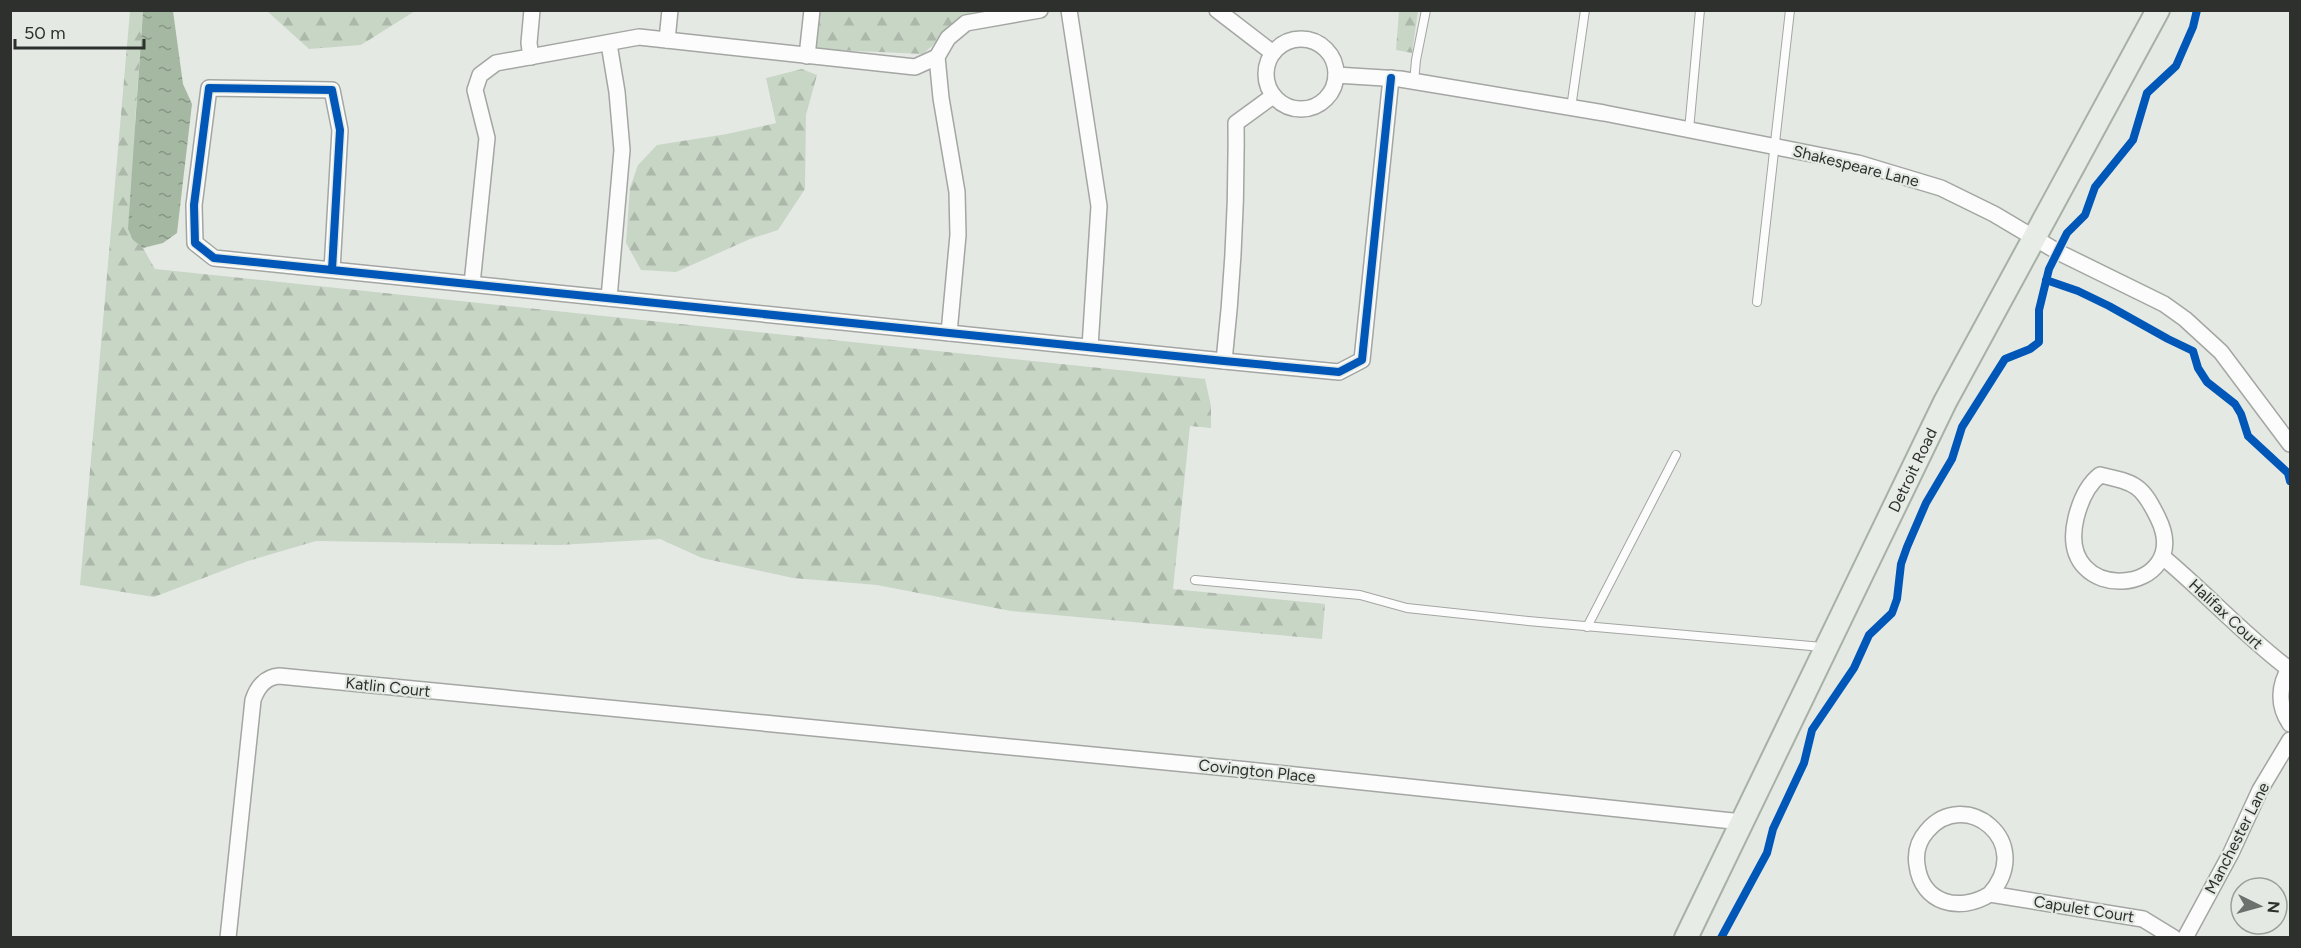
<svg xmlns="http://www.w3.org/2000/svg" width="2301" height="948" viewBox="0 0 2301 948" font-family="Figtree,sans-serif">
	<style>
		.forest { fill: url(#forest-firs) }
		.water { fill: url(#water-ripples) }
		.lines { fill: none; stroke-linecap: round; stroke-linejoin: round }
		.service-casing { stroke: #a3a6a2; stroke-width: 10 }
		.minor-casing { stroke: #a3a6a2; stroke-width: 18 }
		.primary-casing { stroke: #a7b1a5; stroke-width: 26 }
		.service { stroke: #fbfcfb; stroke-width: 8 }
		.minor { stroke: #fbfcfb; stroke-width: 15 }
		.primary { stroke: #e7ece6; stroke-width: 22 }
		.cycleway-casing { stroke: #e4eae3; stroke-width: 11 }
		.cycleway { stroke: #0057b8; stroke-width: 8 }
		.labels { text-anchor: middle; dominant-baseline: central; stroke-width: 4.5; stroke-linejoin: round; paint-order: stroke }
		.street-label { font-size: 16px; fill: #2d302d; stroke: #e4eae3 }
	</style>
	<defs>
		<pattern id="forest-firs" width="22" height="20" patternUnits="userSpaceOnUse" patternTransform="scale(1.5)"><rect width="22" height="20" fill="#c8d6c6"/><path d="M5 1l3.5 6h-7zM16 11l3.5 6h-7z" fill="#acb8aa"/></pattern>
		<pattern id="water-ripples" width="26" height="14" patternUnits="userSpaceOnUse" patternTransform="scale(1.5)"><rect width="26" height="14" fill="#a5b8a2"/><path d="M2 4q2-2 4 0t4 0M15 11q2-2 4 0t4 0" fill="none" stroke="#879684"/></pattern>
	</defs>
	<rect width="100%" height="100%" fill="#e5e9e4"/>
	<!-- forest -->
	<g class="forest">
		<polygon points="143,10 135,122 133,240 143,248 155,269 1205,379 1211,406 1211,428 1190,426 1173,589 1325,604 1322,639 1011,611 877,585 793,578 702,558 660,539 560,545 316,541 248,561 154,597 80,585 130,11"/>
		<polygon points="267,11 415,11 361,45 309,49"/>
		<polygon points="817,11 979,11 964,17 923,54 815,49"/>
		<polygon points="1399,11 1418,11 1412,53 1396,50"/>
		<polygon points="802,69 817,75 806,115 805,189 778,230 750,239 676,272 641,270 626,243 630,188 638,165 657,145 727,134 776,123 766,78"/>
	</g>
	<!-- water -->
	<polygon class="water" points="143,11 173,11 183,84 192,104 177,233 163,243 143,248 133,240 128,229"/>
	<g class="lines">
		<!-- service casing -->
		<g class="service-casing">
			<g id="service">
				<polyline points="1414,82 1416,60 1426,10"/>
				<polyline points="1571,108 1585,10"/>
				<polyline points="1689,130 1700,10"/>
				<polyline points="1757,302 1790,10"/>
				<polyline points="1195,580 1360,595 1407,608 1528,621 1822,647"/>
				<polyline points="1587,627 1676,455"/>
			</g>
		</g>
		<!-- minor casing -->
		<g class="minor-casing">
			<g id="minor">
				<polyline points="1069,10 1099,206 1090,347"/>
				<polyline points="1217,10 1273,53"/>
				<circle cx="1301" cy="74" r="35"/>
				<polyline points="667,40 670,10"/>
				<polyline points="609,44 617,92 622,150 609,298"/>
				<polyline points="807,56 812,10"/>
				<polyline points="531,57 529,43 532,10"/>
				<polyline points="1336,75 1400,79 1604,113 1858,163 1941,188 1994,214 2058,252 2164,304 2185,319 2221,352 2290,444"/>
				<polyline points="332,270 340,130 332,90 209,88 194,205 195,243 214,258 332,270 1224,361 1339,372 1362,360 1391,78"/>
				<polyline points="472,284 487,138 475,90 480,75 496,63 639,37 915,67 937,57"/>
				<polyline points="949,333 958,235 957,192 941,98 937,57 948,38 966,23 1040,10"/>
				<path d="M1224 361C1233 280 1237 205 1236 123L1273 96"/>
				<path d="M2100 475C2136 483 2142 485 2158 518 2196 595 2054 609 2076 518 2080 502 2087 485 2100 475Z"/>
				<path d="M2164 558C2207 594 2244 635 2289 669"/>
				<path d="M2290 667C2279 685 2277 705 2290 724"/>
				<path d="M1990 894C2036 842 1965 786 1927 831 1919 840 1915 852 1917 865 1922 904 1960 913 1990 894L2143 919 2174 938"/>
				<path d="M228 938 253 700C257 688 265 677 279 676L1248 770 1742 822"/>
				<polyline points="2185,938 2231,853 2260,790 2290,740"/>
			</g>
		</g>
		<!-- primary casing -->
		<g class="primary-casing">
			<g id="primary">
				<path id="s1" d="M1686 938 1945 402 2158 10"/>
			</g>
		</g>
		<!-- service -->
		<use href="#service" class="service"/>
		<!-- minor -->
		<use href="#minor" class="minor"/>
		<!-- primary -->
		<use href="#primary" class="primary"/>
		<!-- cycleway casing -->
		<g class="cycleway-casing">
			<g id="cycleway">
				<polyline points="332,270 340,130 332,90 209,88 194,205 195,243 214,258 332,270 1224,361 1339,372 1362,360 1391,78"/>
				<polyline points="2046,280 2078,291 2109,306 2168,339 2193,351 2198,368 2207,382 2235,404 2241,414 2248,436 2288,473 2290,481"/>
				<polyline points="1721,938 1767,853 1773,829 1804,763 1812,730 1854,668 1869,635 1892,613 1897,599 1901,564 1907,547 1926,503 1952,459 1962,427 2005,359 2030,349 2039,342 2039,310 2049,269 2067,233 2085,215 2095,187 2133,140 2147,93 2176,66 2193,27 2197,10"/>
			</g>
		</g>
		<!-- cycleway -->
		<use href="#cycleway" class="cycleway"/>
	</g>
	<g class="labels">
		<!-- street labels -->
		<g class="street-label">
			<text transform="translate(1856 166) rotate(14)">Shakespeare Lane</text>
			<text stroke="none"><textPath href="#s1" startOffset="520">Detroit Road</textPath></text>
			<text transform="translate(2226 614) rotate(43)">Halifax Court</text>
			<text transform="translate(388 687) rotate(6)">Katlin Court</text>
			<text transform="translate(1257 771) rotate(6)">Covington Place</text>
			<text transform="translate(2237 838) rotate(-63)">Manchester Lane</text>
			<text transform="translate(2084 909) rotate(9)">Capulet Court</text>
		</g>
	</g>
	<!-- border -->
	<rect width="2301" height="948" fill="none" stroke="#2d302d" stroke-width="24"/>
	<!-- north arrow -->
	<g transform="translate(2259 906) rotate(95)"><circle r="28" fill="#e4eae3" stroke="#9ba09a" stroke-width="1.5"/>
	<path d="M0-4.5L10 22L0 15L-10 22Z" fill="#6d716d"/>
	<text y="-9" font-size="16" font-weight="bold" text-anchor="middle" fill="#2d302d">N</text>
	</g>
	<!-- scale -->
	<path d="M15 39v9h129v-9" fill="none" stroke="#2d302d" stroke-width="3"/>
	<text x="24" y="39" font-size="18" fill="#2d302d" stroke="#e4eae3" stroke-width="4.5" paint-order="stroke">50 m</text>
</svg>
